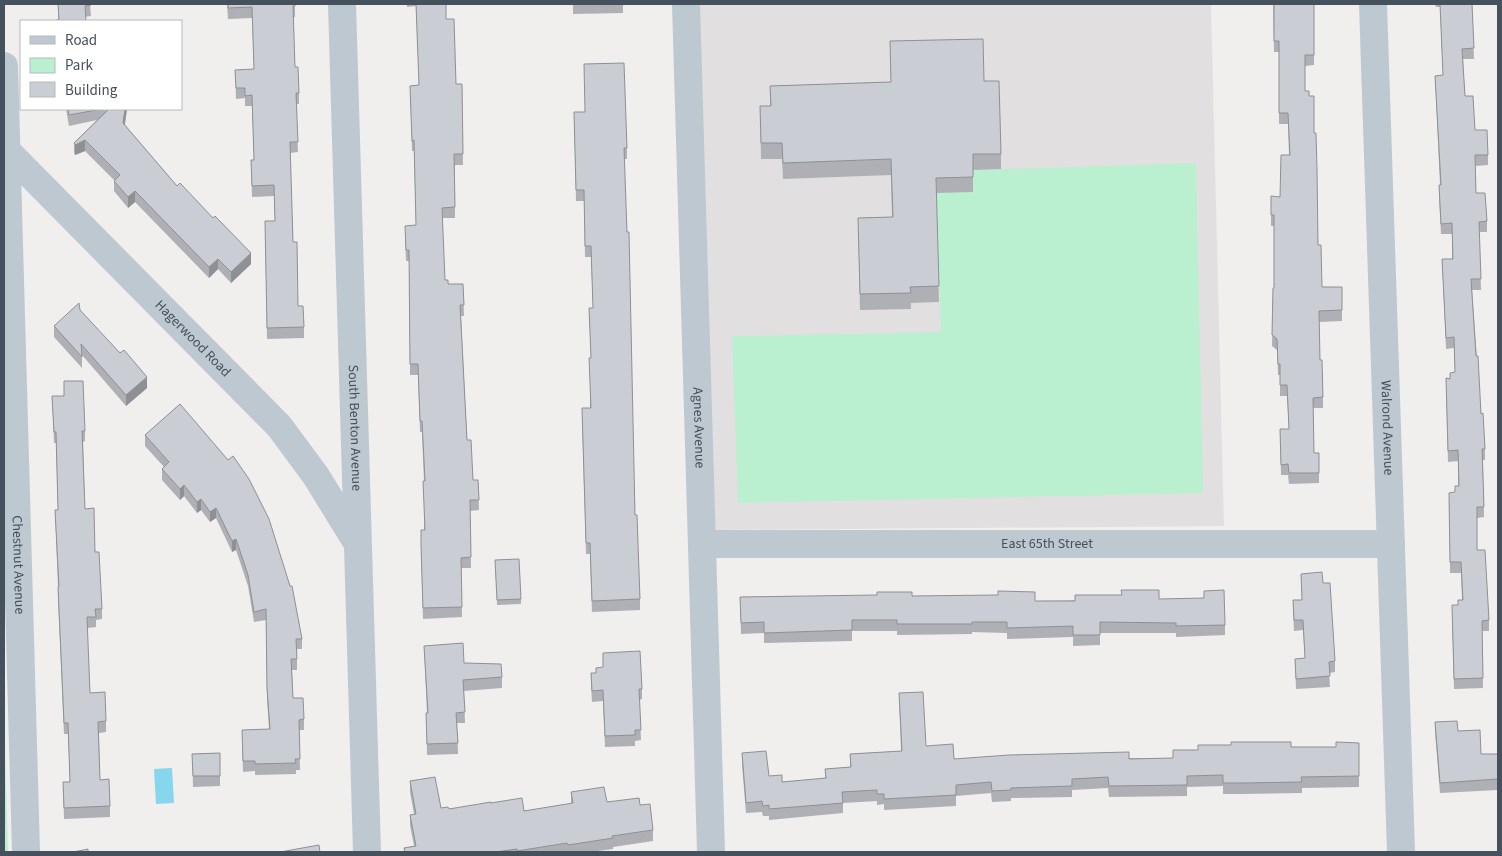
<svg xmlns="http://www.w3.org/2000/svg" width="1502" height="856" viewBox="0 0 1502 856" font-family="'Source Sans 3',sans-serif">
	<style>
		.education { fill: #e2dfe0 }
		.green { fill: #baf0d0 }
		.water { fill: #86d6ee }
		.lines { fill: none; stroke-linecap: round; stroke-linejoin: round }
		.minor { stroke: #bec8d0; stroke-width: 28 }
		.wall { fill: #aeb0b5 }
		.shaded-wall { fill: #8d9094 }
		.building { fill: #cacdd3; stroke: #8d9094 }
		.labels { text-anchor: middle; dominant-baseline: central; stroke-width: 5; stroke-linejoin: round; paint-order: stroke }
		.street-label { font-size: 14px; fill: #45515c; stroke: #fff }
	</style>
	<rect width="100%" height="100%" fill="#f1eeee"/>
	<!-- education -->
	<polygon class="education" points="697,4 1211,4 1224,526 715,530"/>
	<!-- green -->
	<g class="green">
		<polygon points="1196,163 1203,493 738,503 732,336 941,332 936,193 973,170"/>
		<polygon points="4,715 8,852 4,852"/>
	</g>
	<!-- water -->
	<polygon class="water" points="172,768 174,803 156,804 154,769"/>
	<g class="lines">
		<!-- minor -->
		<g class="minor">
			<path id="s1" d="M342 4 367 852"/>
			<path id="s2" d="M686 4 711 852"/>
			<path id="s3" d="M1373 4 1401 852"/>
			<path id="s4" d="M4 66 26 852"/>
			<path id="s5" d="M7 151 279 426 316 476 356 541"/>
			<path id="s6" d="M702 544H1391"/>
		</g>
	</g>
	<!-- wall -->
	<g class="wall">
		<polygon points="58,4 90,4 91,16 58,20"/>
		<polygon points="227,4 295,4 295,17 293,17 295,67 299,93 299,104 296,104 298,152 290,153 293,242 298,306 304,327 304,338 267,339 265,221 275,221 274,196 252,197 251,160 254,160 252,106 245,106 245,98 236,99 235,70 254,69 252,18 228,19"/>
		<polygon points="407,4 446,4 446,19 456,84 462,84 463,165 455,165 455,218 442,218 445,280 448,284 463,284 464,316 461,316 467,440 473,480 478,480 479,510 470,511 471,568 461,568 462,617 423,619 421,556 421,530 424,530 424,481 422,432 420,432 418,375 410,375 409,261 406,261 405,237 416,225 414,151 412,151 410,86 419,85 416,6 407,7"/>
		<polygon points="573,4 623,4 623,13 573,14"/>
		<polygon points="1273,4 1314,4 1314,65 1305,66 1305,91 1309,96 1314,133 1318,245 1322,287 1342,310 1342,321 1319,322 1320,360 1323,397 1323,408 1313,408 1314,453 1319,453 1319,483 1289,484 1288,475 1281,475 1280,429 1289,429 1287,396 1280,396 1280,375 1278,375 1277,350 1272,346 1273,288 1274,288 1274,226 1271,226 1271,196 1280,197 1289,155 1288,124 1279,124 1279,52 1274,52"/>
		<polygon points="1435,4 1472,4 1474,59 1463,59 1465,96 1475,130 1488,155 1488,165 1475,166 1476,193 1487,221 1487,232 1479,232 1481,290 1472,290 1481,414 1485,449 1485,460 1483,460 1484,517 1477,518 1477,550 1489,620 1489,631 1482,631 1483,688 1454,689 1452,616 1458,605 1462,600 1461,573 1450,573 1449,493 1455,492 1458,486 1458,461 1448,462 1446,389 1450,379 1455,372 1454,348 1446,349 1442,259 1452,259 1452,234 1441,234 1439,196 1439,185 1440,185 1435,76 1443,75 1440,7 1436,7"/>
		<polygon points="890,41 984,81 1001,154 1001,169 973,170 973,192 936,193 939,302 911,303 911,309 860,310 858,218 892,217 891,175 783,179 782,159 761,159 760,106 770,106 770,86 891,82"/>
		<polygon points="66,109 127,109 125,125 177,186 251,264 231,283 218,269 209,278 135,202 128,208 114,191 114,180 85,151 75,155 74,153 74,143 97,120 69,126"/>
		<polygon points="574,112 627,148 627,159 624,159 635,515 640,599 640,610 592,612 590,554 586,554 582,419 590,408 591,358 589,308 593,308 591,257 585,257 584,201 576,201"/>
		<polygon points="80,310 147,388 126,406 82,355 82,368 54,337 54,326"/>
		<polygon points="64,381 85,431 85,441 83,442 85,509 95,552 102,609 102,619 96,620 96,627 87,628 90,693 106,721 106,732 99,733 100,780 110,806 110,817 64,819 63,782 70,782 68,734 64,734 58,598 58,587 55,510 58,510 56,443 54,443 52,396 64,396"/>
		<polygon points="180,404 302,639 302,649 297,649 297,670 292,670 293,698 304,719 304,730 299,730 300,770 296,770 296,774 255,775 255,771 243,772 242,741 269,729 267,699 266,620 254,622 248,586 236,550 232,552 216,518 210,522 201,510 197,513 184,496 180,500 162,480 162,469 164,467 145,446 145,435"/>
		<polygon points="495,560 521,599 521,604 497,605"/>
		<polygon points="1301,574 1323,583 1335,661 1335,672 1329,673 1330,687 1296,689 1295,659 1305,658 1303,630 1294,631 1293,611 1293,600 1302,600"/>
		<polygon points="912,596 1035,601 1159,599 1225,625 1225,635 1176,637 1176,633 1100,633 1100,645 1073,646 1073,637 1007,639 1007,633 972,632 972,634 897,635 897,631 852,631 852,641 764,643 764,633 741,634 740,597"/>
		<polygon points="424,646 464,663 502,677 502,688 464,691 465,723 457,723 458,754 427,755 426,713 427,713"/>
		<polygon points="603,653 642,689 642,699 639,700 641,740 635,741 635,746 605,747 603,701 592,702 591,684 591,673 596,673 603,667"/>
		<polygon points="899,693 926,746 954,759 1173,758 1198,750 1336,747 1359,743 1359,787 1302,788 1302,793 1242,794 1223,794 1223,786 1187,787 1187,796 1109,797 1108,788 1072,790 1072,797 1011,798 1011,801 992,802 991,793 956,796 956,806 884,810 884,804 877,805 877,801 843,803 843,813 769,820 769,816 763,816 762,812 746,813 742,764 742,753 769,776 782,782 825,778 825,769 850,767 850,754 901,751"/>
		<polygon points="1435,722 1458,731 1481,754 1498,754 1498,790 1440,793 1435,732"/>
		<polygon points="220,753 220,786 193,787 192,754"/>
		<polygon points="410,781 441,808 449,809 491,803 524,811 571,804 571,792 607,802 640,805 653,830 653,841 613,847 613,849 590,852 404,852 404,848 414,846 410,825 410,815 414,814 410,792"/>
	</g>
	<!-- shaded-wall -->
	<g class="shaded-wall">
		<polygon points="125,109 127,109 123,134 123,123"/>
		<polygon points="85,140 85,151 75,155 75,145"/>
		<polygon points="135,191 135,202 128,208 128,197"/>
		<polygon points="251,253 251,264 231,283 231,272"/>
		<polygon points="218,259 218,269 209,278 209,267"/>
		<polygon points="147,377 147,388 126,406 126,395"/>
		<polygon points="184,485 184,496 180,500 180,489"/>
		<polygon points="201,499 201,510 197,513 197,502"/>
		<polygon points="216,508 216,518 210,522 210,512"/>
		<polygon points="236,539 236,550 232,552 232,541"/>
	</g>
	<!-- building -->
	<g class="building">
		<polygon points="58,4 90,4 91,5 85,6 86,21 56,21 56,20 59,20"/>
		<polygon points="228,4 295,4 295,6 293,6 295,67 298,67 299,93 296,93 298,142 290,142 293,242 297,242 298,306 303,306 304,327 267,328 265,221 275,221 274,185 252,186 251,160 254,160 252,95 245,96 245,88 236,88 235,70 254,69 252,7 228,8"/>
		<polygon points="416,4 446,4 446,19 454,19 456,84 462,84 463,154 454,154 455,207 442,208 445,280 448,280 448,284 463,284 464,305 460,305 467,440 471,440 473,480 478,480 479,500 470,500 471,557 461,558 462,607 423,608 421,545 421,530 425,530 423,481 425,481 422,421 420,421 418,364 410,364 409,250 406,250 405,226 416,225 414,140 412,141 410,86 419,85"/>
		<polygon points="1274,4 1314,4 1314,55 1305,55 1305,91 1309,91 1309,96 1314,96 1314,133 1316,133 1317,169 1318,245 1321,245 1322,287 1342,287 1342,310 1319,311 1320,360 1322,360 1323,397 1313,398 1314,453 1319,453 1319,473 1289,473 1288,464 1281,465 1280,429 1289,429 1287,385 1280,385 1280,364 1278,364 1277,339 1272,335 1273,288 1274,288 1274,215 1271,215 1271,196 1280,197 1281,155 1290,155 1288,113 1279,113 1279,41 1274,41"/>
		<polygon points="1440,4 1472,4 1474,48 1462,49 1465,96 1473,96 1475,130 1487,130 1488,155 1475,155 1476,193 1485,193 1487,221 1479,222 1481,279 1471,279 1476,356 1478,356 1481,414 1483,413 1485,449 1482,449 1484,507 1477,507 1477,550 1485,550 1489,620 1482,621 1483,678 1454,679 1452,605 1458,605 1458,600 1463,600 1461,562 1450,562 1449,493 1455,492 1455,486 1459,486 1458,450 1448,451 1446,378 1450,379 1450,373 1455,372 1454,337 1446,338 1442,259 1453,259 1452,223 1441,224 1439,185 1441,185 1435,76 1443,75"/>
		<polygon points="983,39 984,81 999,81 1001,154 973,154 973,177 936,178 939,286 910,287 911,293 860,294 858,218 893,217 891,159 783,163 782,143 761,143 760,106 771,106 770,86 891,82 890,41"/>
		<polygon points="624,63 627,148 624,148 627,232 629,232 635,515 637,515 640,599 592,601 590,543 586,543 582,408 591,408 589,358 591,358 589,308 593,308 591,246 585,246 584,190 576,190 574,112 585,112 584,64"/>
		<polygon points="68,109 102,109 69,115"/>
		<polygon points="109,109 125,109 123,123 177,186 180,183 213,218 215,216 251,253 231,272 218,259 209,267 135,191 128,197 114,181 120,175 85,140 75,145 74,143"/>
		<polygon points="79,303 80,310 120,353 124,350 147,377 126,395 81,344 82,357 54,326"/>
		<polygon points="64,381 83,381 85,431 82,431 85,509 94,508 95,552 99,552 102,609 95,609 96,617 87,617 90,693 105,692 106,721 98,722 100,780 109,779 110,806 64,808 63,782 70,782 68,723 64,723 58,587 59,587 55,510 58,510 56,432 54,432 52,396 64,396"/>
		<polygon points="180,404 228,460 233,456 249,479 269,519 290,586 292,586 302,639 296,639 297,659 291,659 293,698 303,698 304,719 299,720 300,759 295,759 296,763 255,764 255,761 243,761 242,730 270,729 267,688 266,609 254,612 248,575 236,539 232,541 216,508 210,512 201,499 197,502 184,485 180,489 162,469 169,462 145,435"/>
		<polygon points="519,559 521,599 497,600 495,560"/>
		<polygon points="1322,572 1323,583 1330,583 1335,661 1329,662 1330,676 1296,679 1295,659 1305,658 1303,620 1294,620 1293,600 1302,600 1301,574"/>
		<polygon points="1121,590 1159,590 1159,599 1204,598 1204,591 1224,590 1225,625 1176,626 1176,623 1100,622 1100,635 1073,635 1073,626 1007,628 1007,622 972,622 972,624 897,624 897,620 852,620 852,630 764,633 764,622 741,623 740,597 877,595 877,592 912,592 912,596 998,595 998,591 1035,592 1035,601 1075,601 1075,595 1122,595"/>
		<polygon points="463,643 464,663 501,664 502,677 463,680 465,712 456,713 458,743 427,744 426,713 428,713 424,646"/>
		<polygon points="640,651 642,689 639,689 641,730 635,730 635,735 605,736 603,690 592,691 591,673 596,673 596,668 603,667 603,653"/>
		<polygon points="923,692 926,746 953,744 954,759 1009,755 1129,752 1129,759 1173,758 1173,750 1198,750 1198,745 1231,745 1231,742 1291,742 1291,747 1336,747 1336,742 1359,743 1359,776 1301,777 1302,782 1242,783 1223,783 1223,775 1187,776 1187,785 1109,786 1108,777 1072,779 1072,786 1011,788 1011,790 992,791 991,782 956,785 956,795 884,799 884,794 877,794 877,790 842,792 843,803 769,809 769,805 763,806 762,801 746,803 742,753 766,751 769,776 782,775 782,782 826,778 825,769 851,767 850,754 902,751 899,693"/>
		<polygon points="1457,721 1458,731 1480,730 1481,754 1498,754 1498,779 1440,783 1435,722"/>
		<polygon points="220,753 220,776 193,776 192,754"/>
		<polygon points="435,777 441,808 448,807 449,809 491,802 491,803 522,798 524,811 573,803 571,792 604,787 607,802 639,798 640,805 650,804 653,830 612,836 613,838 568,845 567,843 517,851 517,849 495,852 405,852 404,848 416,846 410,815 416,814 410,781"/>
		<polygon points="319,845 320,852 280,852"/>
		<polygon points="88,849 88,852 73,852"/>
	</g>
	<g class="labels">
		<!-- street labels -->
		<g class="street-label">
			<text stroke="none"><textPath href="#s5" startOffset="264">Hagerwood Road</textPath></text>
			<text stroke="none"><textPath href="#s1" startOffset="424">South Benton Avenue</textPath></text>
			<text stroke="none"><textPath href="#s2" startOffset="424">Agnes Avenue</textPath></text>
			<text stroke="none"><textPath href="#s3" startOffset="424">Walrond Avenue</textPath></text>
			<text stroke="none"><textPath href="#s6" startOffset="345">East 65th Street</textPath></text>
			<text stroke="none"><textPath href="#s4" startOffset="499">Chestnut Avenue</textPath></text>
		</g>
	</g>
	<!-- border -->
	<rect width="1502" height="856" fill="none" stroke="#45515c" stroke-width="10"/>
	<!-- legend -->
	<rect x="20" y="20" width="162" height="90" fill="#ffffff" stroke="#b5b9be"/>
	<rect x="30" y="36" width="25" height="8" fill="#bec8d0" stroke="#b5b9be"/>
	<text x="65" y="45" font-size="15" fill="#45515c">Road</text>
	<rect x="30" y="58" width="25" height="15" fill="#baf0d0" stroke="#b5b9be"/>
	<text x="65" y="70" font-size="15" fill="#45515c">Park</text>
	<rect x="30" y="82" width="25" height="15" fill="#cacdd3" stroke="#b5b9be"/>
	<text x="65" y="95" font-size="15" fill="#45515c">Building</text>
</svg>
